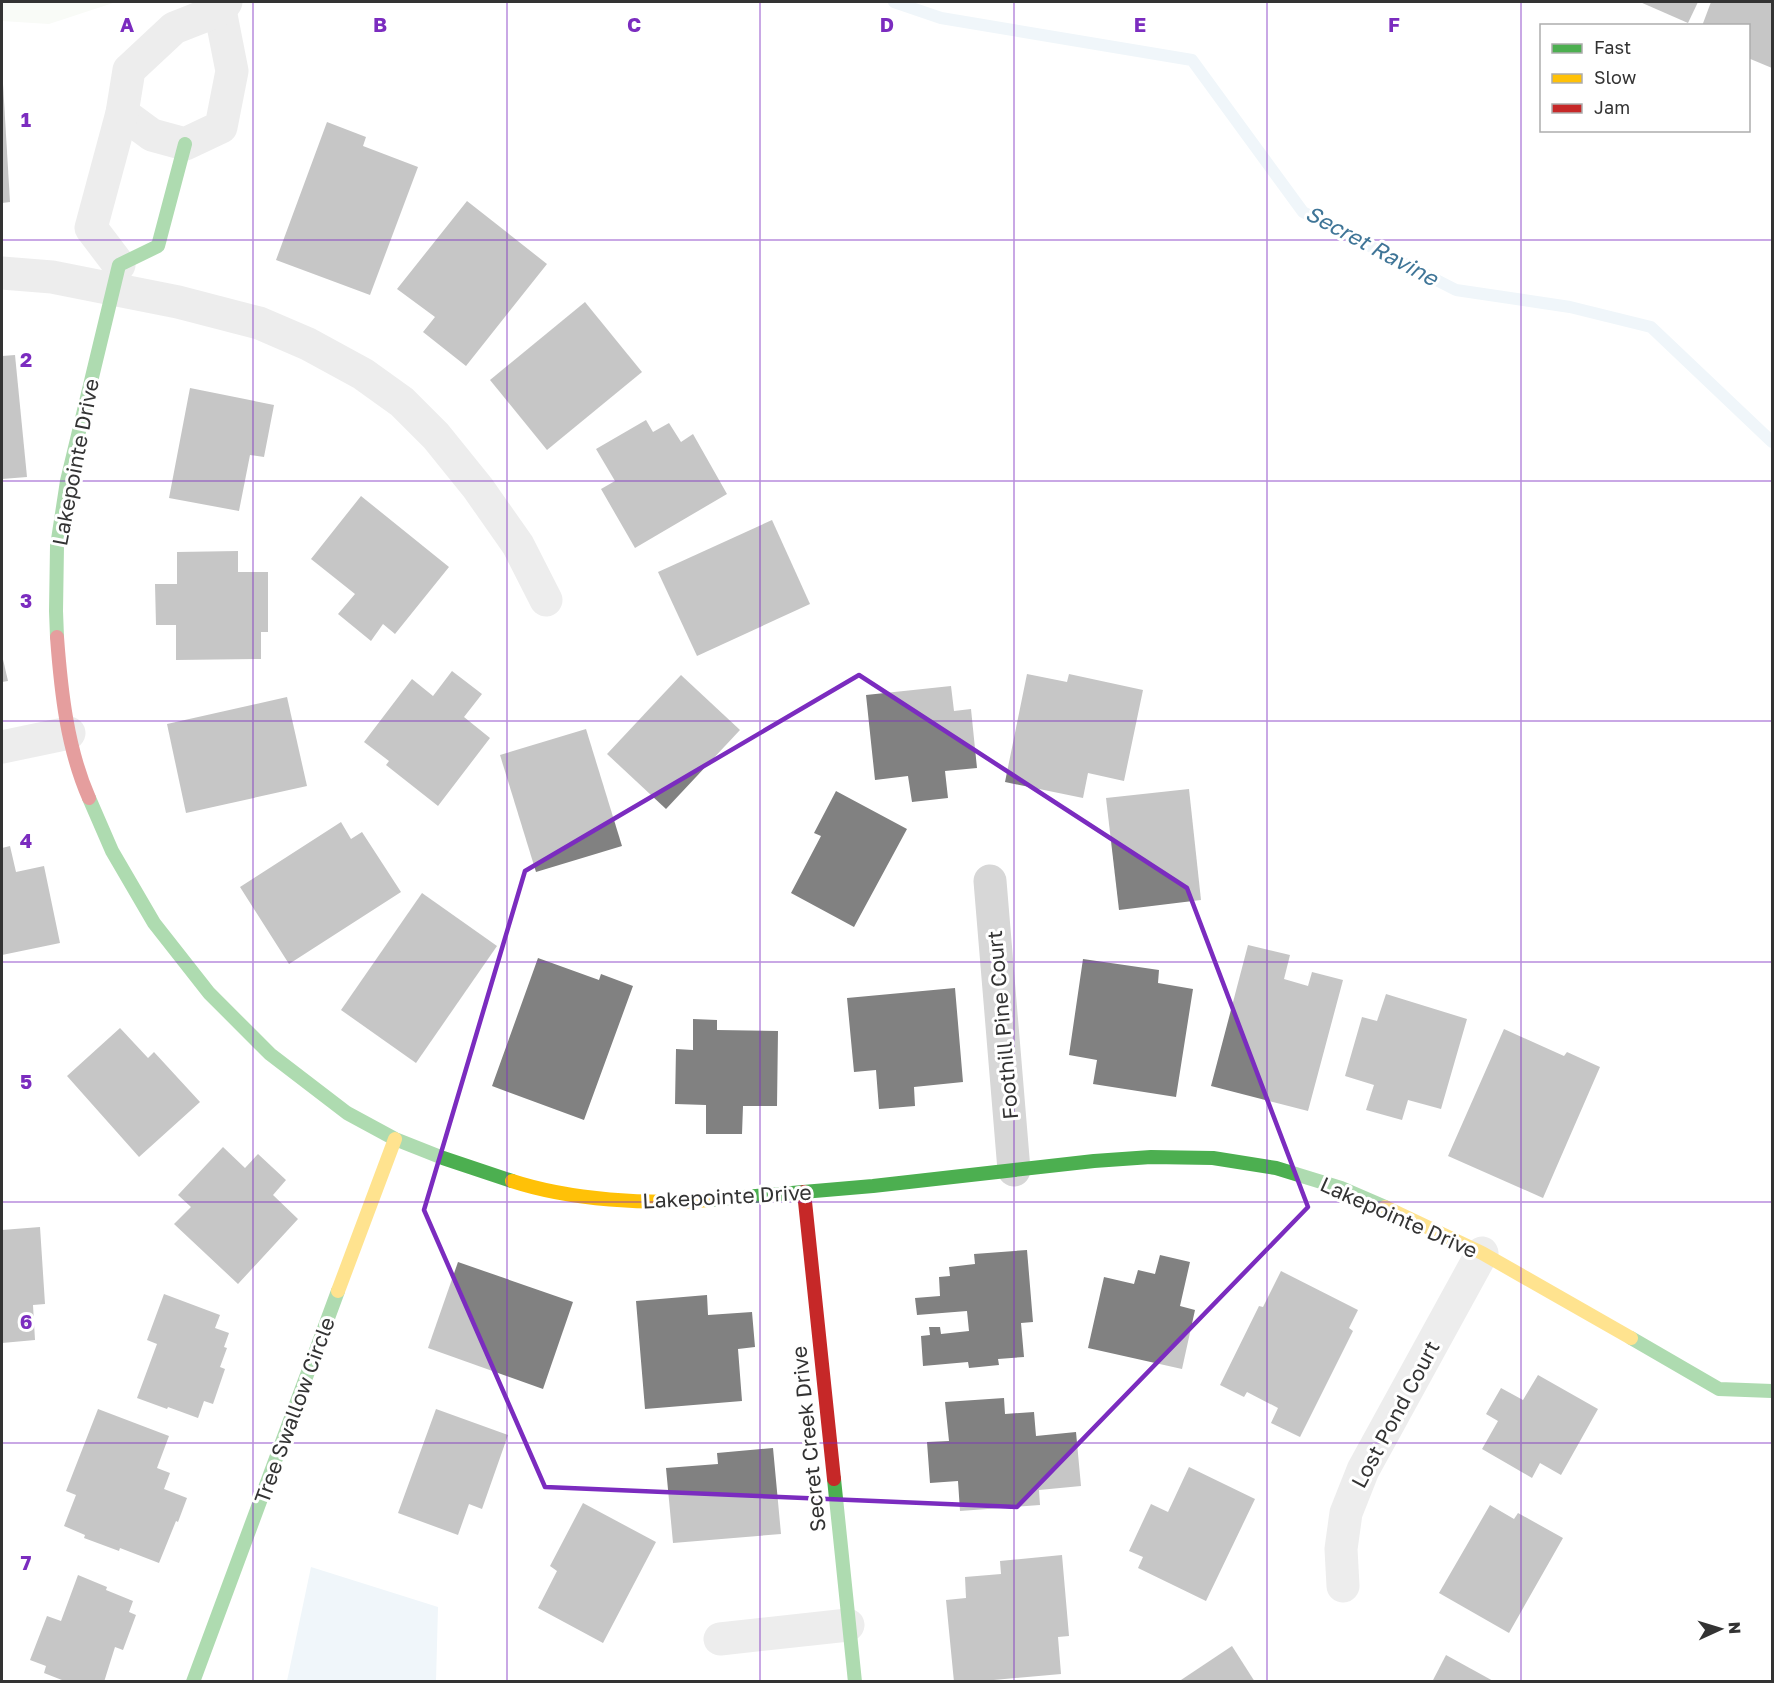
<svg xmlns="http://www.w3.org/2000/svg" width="1774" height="1683" viewBox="0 0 1774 1683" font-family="'Golos Text',sans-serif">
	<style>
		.green { fill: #f1f5ed }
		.water { fill: #ddebf3 }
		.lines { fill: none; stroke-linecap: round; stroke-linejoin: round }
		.stream { stroke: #ddebf3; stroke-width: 12 }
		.building { fill: #818181 }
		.street { stroke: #d7d7d7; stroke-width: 33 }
		.fast { stroke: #4caf50; stroke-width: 14 }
		.slow { stroke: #ffc107; stroke-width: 14 }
		.jam { stroke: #c62828; stroke-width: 14 }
		.marked { fill: none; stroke: #7b2cbf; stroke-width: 4.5; stroke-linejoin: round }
		.grid { fill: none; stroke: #7b2cbf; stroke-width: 1.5; stroke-opacity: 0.55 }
		.labels { text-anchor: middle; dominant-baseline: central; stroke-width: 6; stroke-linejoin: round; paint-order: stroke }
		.street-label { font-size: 21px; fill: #333; stroke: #fff }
		.water-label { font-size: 22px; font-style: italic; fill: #3f7597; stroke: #fff }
		.grid-label { font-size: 20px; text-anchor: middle; font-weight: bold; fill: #7b2cbf; stroke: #fff; stroke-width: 6; stroke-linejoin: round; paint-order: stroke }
	</style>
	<rect width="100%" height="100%" fill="#fff"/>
	<!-- green -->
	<polygon class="green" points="2,2 116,2 49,24 2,21"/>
	<!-- water -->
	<polygon class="water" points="311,1567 438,1607 436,1681 287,1681"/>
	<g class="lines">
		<!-- stream -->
		<polyline class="stream" points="894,2 941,18 1192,60 1303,212 1456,290 1570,307 1651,327 1772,442"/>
	</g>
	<!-- building -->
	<g class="building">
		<polygon points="1640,2 1698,2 1688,23"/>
		<polygon points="1711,2 1772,2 1772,68 1748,58 1748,26 1702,26"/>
		<polygon points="2,84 3,84 10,202 2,203"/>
		<polygon points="327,122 366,137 363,146 418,167 370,295 276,260"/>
		<polygon points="467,201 547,264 466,366 423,332 435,317 397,289"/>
		<polygon points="585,302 642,372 547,450 490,380"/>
		<polygon points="15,355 27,477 2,479 2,356"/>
		<polygon points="190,388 274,405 264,457 250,455 239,511 169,498"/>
		<polygon points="646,420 653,432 669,423 681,442 693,434 727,494 635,548 601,489 615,481 596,449"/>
		<polygon points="361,496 449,567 395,634 383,624 371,641 338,614 355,594 311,559"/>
		<polygon points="772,520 810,604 697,656 658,572"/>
		<polygon points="238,551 238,572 268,572 268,632 261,632 261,659 176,660 176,625 156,625 155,584 177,584 177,552"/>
		<polygon points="2,655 8,681 2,682"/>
		<polygon points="452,671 482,694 464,717 490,738 438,806 386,765 389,761 364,742 412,679 433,696"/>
		<polygon points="1027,674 1067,682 1069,674 1143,690 1124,781 1088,773 1083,798 1005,782"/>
		<polygon points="681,675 740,730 666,809 607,754"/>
		<polygon points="951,686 954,711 971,709 977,768 945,771 948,798 912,802 908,776 875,780 866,695"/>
		<polygon points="287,697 307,786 186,813 167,724"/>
		<polygon points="586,729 622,846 536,872 500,755"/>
		<polygon points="1189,789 1201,900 1119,910 1106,798"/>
		<polygon points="836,791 907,829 854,927 791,893 821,836 814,833"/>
		<polygon points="341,822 351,839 362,832 401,892 289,964 240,887"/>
		<polygon points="10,846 16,872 44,866 60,943 2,955 2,848"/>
		<polygon points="422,893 497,946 416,1063 341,1010"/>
		<polygon points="1248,945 1290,955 1284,979 1308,986 1312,972 1343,980 1308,1111 1211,1086"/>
		<polygon points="538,958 599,980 601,974 633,986 584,1120 492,1086"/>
		<polygon points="1083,959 1159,970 1158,983 1193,989 1176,1097 1093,1084 1097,1060 1069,1055"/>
		<polygon points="955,988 963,1082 914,1087 915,1106 879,1109 876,1070 854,1072 847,998"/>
		<polygon points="1386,994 1467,1019 1441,1109 1408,1100 1402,1120 1366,1110 1374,1085 1345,1076 1362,1017 1377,1021"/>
		<polygon points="693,1019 717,1020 717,1030 778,1031 777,1106 743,1106 742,1134 706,1134 706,1105 675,1104 676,1049 693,1050"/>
		<polygon points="120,1028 148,1058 154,1052 200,1102 139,1157 67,1076"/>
		<polygon points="1504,1029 1564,1056 1567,1052 1600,1067 1543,1198 1448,1156"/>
		<polygon points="223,1147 245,1168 258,1154 286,1180 273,1195 298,1219 238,1284 174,1224 191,1207 178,1195"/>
		<polygon points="40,1227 45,1304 33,1305 35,1340 2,1343 2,1230"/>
		<polygon points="1027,1250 1033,1322 1021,1323 1024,1357 998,1359 999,1365 969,1368 968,1362 923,1366 921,1336 930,1335 929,1327 940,1327 941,1334 969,1331 967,1311 917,1315 915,1298 940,1296 939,1277 950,1276 949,1267 975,1264 974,1254"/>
		<polygon points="1160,1255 1190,1262 1180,1306 1195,1310 1182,1369 1088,1348 1104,1277 1134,1284 1138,1270 1155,1274"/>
		<polygon points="458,1262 573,1302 543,1389 428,1348"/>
		<polygon points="1281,1271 1358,1310 1349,1328 1353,1331 1300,1437 1271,1423 1278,1408 1247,1392 1244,1397 1220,1385 1259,1306 1263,1307"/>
		<polygon points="164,1294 220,1315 215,1328 229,1333 224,1347 227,1348 220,1367 225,1369 213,1404 204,1401 198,1418 168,1407 167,1409 137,1398 157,1344 147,1340"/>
		<polygon points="707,1295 708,1315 752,1312 755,1347 738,1349 742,1401 645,1409 636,1301"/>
		<polygon points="1538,1375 1598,1409 1561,1475 1540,1463 1532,1478 1482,1449 1498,1421 1486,1414 1501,1388 1523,1400"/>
		<polygon points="1004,1398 1005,1414 1034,1412 1036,1436 1076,1432 1081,1486 1039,1490 1040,1505 960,1511 958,1481 930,1483 927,1442 949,1441 945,1402"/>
		<polygon points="98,1409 169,1436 157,1468 170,1473 164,1489 187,1498 178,1522 176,1521 159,1563 120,1548 119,1551 84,1538 85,1535 64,1526 76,1495 66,1491"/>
		<polygon points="436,1409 508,1435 482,1509 469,1504 458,1535 398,1513"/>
		<polygon points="773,1448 781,1534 673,1543 666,1468 718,1464 717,1453"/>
		<polygon points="1189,1467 1255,1499 1206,1601 1138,1568 1143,1557 1129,1551 1151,1504 1168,1512"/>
		<polygon points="583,1503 656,1542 603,1643 538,1608 557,1571 550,1566"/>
		<polygon points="1490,1505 1514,1519 1518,1513 1563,1538 1509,1633 1439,1593"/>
		<polygon points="1062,1555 1069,1636 1058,1637 1061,1674 972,1682 954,1682 946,1600 966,1598 965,1577 1001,1574 1000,1561"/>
		<polygon points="78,1575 107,1587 106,1590 133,1601 129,1612 136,1615 123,1650 115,1647 104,1682 67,1682 44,1673 46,1666 30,1660 47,1616 61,1621"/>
		<polygon points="1232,1646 1255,1682 1178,1682"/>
		<polygon points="1446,1655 1495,1682 1432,1682"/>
	</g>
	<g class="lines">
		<!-- street -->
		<g class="street">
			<polyline points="122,113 152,135 185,144 221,127 232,71 220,10"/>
			<polyline points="119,265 91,228 122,113 129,70 174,28 220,10 226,2"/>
			<polyline points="2,273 52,277 178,302 259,323 308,344 363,374 402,402 436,436 478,488 518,545 546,600"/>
			<polyline points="2,747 69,733"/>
			<polyline points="990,881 1014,1170"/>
			<polyline points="1343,1586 1341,1549 1346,1513 1363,1470 1482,1253"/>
			<polyline points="720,1639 848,1625"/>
		</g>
		<!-- fast -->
		<g class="fast">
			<polyline points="57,637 56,611 57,546 67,481 119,265 158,246 185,144"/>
			<polyline points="89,798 112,851 154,923 209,993 270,1054 347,1113 395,1139 443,1158 512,1181"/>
			<polyline points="709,1200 873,1186 1094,1161 1151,1157 1213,1158 1276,1168 1341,1188 1385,1207"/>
			<polyline points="1631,1338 1719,1389 1772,1391"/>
			<polyline points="834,1479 855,1682"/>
			<polyline points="193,1682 338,1291"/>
		</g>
		<!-- slow -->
		<g class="slow">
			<path d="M512 1181C570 1200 649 1205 709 1200"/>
			<polyline points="1385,1207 1482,1253 1631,1338"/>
			<polyline points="338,1291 395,1139"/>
		</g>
		<!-- jam -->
		<g class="jam">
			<path d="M57 637C61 691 67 748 89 798"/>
			<polyline points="804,1192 834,1479"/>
		</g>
	</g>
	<!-- marked area -->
	<path d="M0 0H1774V1683H0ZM859 675 1187 888 1308 1207 1017 1507 545 1487 424 1210 525 871Z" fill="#fff" fill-opacity=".55" fill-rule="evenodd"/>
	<path class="marked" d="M859 675 1187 888 1308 1207 1017 1507 545 1487 424 1210 525 871Z"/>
	<!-- grid -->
	<path class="grid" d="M253 2V1682M507 2V1682M760 2V1682M1014 2V1682M1267 2V1682M1521 2V1682M2 240H1772M2 481H1772M2 721H1772M2 962H1772M2 1202H1772M2 1443H1772"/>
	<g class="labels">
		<!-- street labels -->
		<g class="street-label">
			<text transform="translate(75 462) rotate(-79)">Lakepointe Drive</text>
			<text transform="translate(1002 1025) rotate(-95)">Foothill Pine Court</text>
			<text transform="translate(727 1196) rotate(-3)">Lakepointe Drive</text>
			<text transform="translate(1399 1217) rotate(24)">Lakepointe Drive</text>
			<text transform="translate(294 1410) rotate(-70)">Tree Swallow Circle</text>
			<text transform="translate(1395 1414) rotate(-62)">Lost Pond Court</text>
			<text transform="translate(808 1439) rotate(-96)">Secret Creek Drive</text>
		</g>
		<!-- water labels -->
		<g class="water-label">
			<text transform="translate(1372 245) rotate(28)">Secret Ravine</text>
		</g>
	</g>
	<g class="grid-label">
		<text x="127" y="32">A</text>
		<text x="380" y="32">B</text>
		<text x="634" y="32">C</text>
		<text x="887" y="32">D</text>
		<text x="1140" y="32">E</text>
		<text x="1394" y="32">F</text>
		<text x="26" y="127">1</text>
		<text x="26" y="367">2</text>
		<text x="26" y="608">3</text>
		<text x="26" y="848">4</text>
		<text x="26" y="1089">5</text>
		<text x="26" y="1329">6</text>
		<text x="26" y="1570">7</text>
	</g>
	<!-- border -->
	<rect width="1774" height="1683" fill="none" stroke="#333333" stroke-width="6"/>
	<!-- legend -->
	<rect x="1540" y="24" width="210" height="108" fill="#ffffff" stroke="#adadad" stroke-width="1.5"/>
	<rect x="1552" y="44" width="30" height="9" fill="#4caf50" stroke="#adadad" stroke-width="1.5"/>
	<text x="1594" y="54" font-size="18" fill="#333333">Fast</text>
	<rect x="1552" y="74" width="30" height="9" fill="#ffc107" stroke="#adadad" stroke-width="1.5"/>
	<text x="1594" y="84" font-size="18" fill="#333333">Slow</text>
	<rect x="1552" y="104" width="30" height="9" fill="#c62828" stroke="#adadad" stroke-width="1.5"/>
	<text x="1594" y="114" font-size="18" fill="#333333">Jam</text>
	<!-- north arrow -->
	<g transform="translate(1720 1629) rotate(86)" stroke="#ffffff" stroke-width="4.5" paint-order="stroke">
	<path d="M0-4.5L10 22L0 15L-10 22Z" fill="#333333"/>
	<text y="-9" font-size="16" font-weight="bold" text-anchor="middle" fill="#333333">N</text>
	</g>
</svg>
